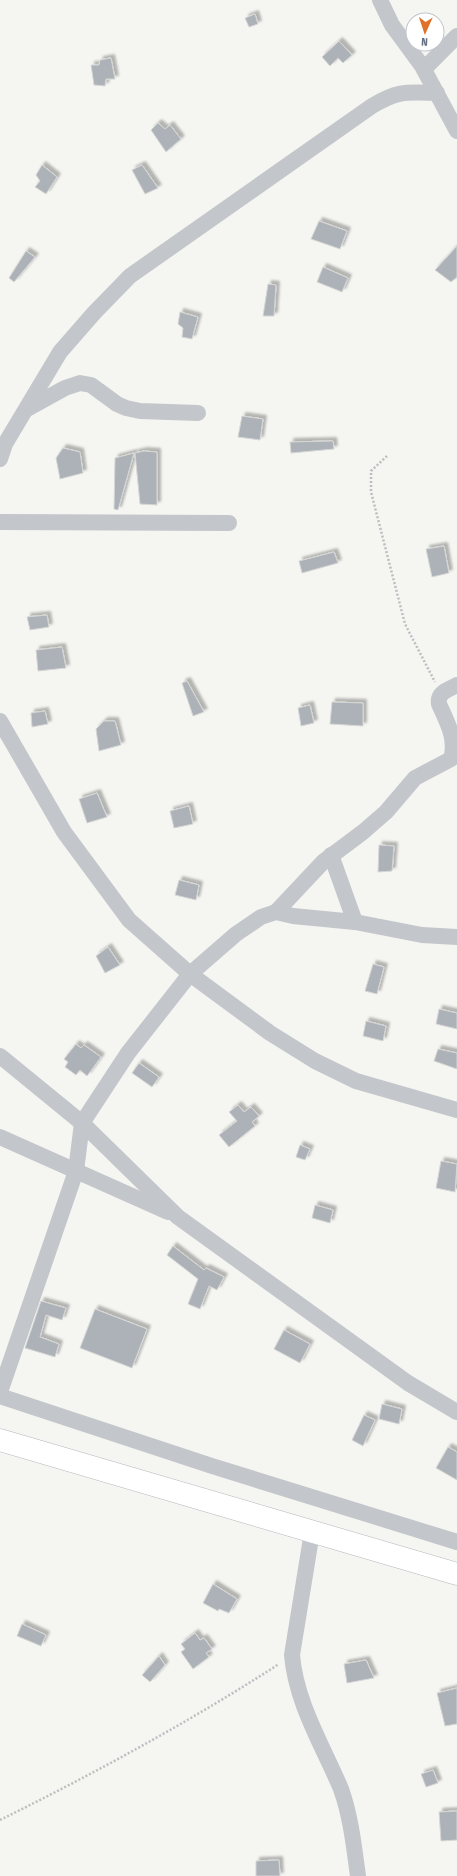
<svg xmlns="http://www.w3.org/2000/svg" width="457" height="1876" viewBox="0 0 457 1876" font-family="'Fira Sans Condensed',sans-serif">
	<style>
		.building { fill: #acb2b8; stroke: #d6d7d5; filter: url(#shadow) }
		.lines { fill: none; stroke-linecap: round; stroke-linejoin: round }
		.primary-casing { stroke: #b4b7bc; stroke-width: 23 }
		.path { stroke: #bdbec1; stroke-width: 2.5; stroke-dasharray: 2 2; stroke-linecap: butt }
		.minor { stroke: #c3c6ca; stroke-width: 16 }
		.primary { stroke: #fff; stroke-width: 22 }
	</style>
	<defs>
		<filter id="shadow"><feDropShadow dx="3.5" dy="-3.5" stdDeviation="1" flood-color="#0004"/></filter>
	</defs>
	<rect width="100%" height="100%" fill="#f5f5f2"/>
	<!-- building -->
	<g class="building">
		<polygon points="255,14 258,24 249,27 245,18"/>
		<polygon points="339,41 352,55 343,63 338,58 330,66 322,57"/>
		<polygon points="111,58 115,79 106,79 105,86 94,85 91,65 99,65 100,60"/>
		<polygon points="158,123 165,129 170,125 181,139 166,152 151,130"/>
		<polygon points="42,165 57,177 46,194 35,187 40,181 36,175"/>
		<polygon points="142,165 158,188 145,194 132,170"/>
		<polygon points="319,221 347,231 340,249 311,239"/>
		<polygon points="457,246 457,277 451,282 435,270"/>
		<polygon points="26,251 35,257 14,282 9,278"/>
		<polygon points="323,267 348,278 342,292 317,282"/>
		<polygon points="268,284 276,285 274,316 263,316"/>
		<polygon points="180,312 198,317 192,339 182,337 183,328 178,324"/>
		<polygon points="242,416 263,419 260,440 238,437"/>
		<polygon points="333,441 334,449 291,453 290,442"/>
		<polygon points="63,448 80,452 83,473 60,479 56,458"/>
		<polygon points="144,451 157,452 157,505 140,504 135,453"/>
		<polygon points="134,453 118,510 114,509 115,458"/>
		<polygon points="444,546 449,573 432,577 426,549"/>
		<polygon points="334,552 338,563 302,573 299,561"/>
		<polygon points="47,615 49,627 30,630 27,617"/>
		<polygon points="62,647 66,668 38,671 36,650"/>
		<polygon points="187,681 204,712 193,716 182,683"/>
		<polygon points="332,702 363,703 363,726 330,724"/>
		<polygon points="310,705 314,723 301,726 298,708"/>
		<polygon points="45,711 48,724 32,727 31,713"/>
		<polygon points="104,721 115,721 121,745 99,751 96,729"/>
		<polygon points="97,793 107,817 87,823 79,799"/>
		<polygon points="189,806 193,824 174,828 170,811"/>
		<polygon points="379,845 394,846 392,871 378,872"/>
		<polygon points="179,880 199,885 196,900 175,895"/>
		<polygon points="108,947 120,965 105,973 96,956"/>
		<polygon points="373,964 384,967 377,994 365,991"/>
		<polygon points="439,1009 457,1013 457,1029 436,1024"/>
		<polygon points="366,1021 386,1026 383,1041 363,1036"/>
		<polygon points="76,1044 81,1048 84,1045 101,1057 87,1076 80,1070 76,1075 65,1067 68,1062 64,1059"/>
		<polygon points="438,1049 457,1053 457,1069 434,1061"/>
		<polygon points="139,1063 159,1077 152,1087 132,1073"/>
		<polygon points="238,1105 244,1112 251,1107 259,1116 252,1122 255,1126 229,1147 219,1135 237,1121 229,1112"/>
		<polygon points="300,1145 310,1149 305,1160 296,1157"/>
		<polygon points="441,1161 457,1164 455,1192 436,1188"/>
		<polygon points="315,1205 333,1210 330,1223 312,1218"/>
		<polygon points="173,1246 204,1270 206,1268 224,1277 217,1290 209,1286 200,1309 188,1304 198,1279 167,1255"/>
		<polygon points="41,1301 66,1308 62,1320 46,1315 40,1337 59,1344 55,1357 25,1348"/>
		<polygon points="95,1309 147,1329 132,1368 80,1348"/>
		<polygon points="284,1330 310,1344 300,1363 274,1349"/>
		<polygon points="382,1404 402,1409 399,1424 379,1419"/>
		<polygon points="364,1415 375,1420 363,1446 352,1440"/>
		<polygon points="448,1447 457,1452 457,1480 436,1468"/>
		<polygon points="213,1584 237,1599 229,1613 219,1609 218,1611 203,1603"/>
		<polygon points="22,1624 46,1635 41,1646 17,1636"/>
		<polygon points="195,1633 200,1640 204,1638 212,1649 206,1653 209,1657 193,1669 181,1652 185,1649 181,1644"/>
		<polygon points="159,1656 165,1665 150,1682 142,1675"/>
		<polygon points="366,1660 374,1678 347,1683 344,1664"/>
		<polygon points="457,1688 457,1724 445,1726 437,1693"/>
		<polygon points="433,1770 438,1783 426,1787 421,1774"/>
		<polygon points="457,1811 457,1840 441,1841 439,1812"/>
		<polygon points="279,1860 280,1876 256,1876 256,1861"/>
	</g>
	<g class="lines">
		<!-- primary casing -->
		<g class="primary-casing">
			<polyline id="primary" points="0,1440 457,1574"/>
		</g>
		<!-- path -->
		<g class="path">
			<polyline points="387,456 371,471 371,492 405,624 435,682"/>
			<path d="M0 1820C95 1773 189 1722 279 1664"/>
		</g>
		<!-- minor -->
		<g class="minor">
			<polyline points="380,0 392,25 422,66 457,131"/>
			<polyline points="424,69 457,36"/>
			<polyline points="27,409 65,388 80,383 91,385 117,404 126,408 140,411 198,413"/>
			<path d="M0 459 5 444 60 352 94 313 130 276 372 106C398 90 407 92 437 93"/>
			<polyline points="0,522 229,523"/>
			<polyline points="0,721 64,832 129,920 190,974 270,1033 315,1061 356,1081 457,1110"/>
			<polyline points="331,855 355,922"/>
			<path d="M276 912 323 862 363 832 386 812 415 778 451 759C457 739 447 722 439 704 437 692 448 690 457 685"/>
			<polyline points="0,1056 82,1123 178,1217 408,1383 457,1412"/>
			<polyline points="0,1137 168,1212"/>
			<polyline points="0,1392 76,1171 82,1123 128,1053 190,974 236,934 261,917 276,912 293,916 355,922 422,935 457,937"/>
			<polyline points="0,1396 212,1466 457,1542"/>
			<path d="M312 1532 292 1655C296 1703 323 1746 341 1789 351 1817 354 1847 358 1876"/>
		</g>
		<!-- primary -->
		<use href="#primary" class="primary"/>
	</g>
	<!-- north arrow -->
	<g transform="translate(425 32) rotate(183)"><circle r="19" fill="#ffffff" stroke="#c1c6cd"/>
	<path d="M0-3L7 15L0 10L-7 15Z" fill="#df7228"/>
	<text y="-6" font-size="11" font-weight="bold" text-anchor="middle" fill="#657082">N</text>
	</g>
</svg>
